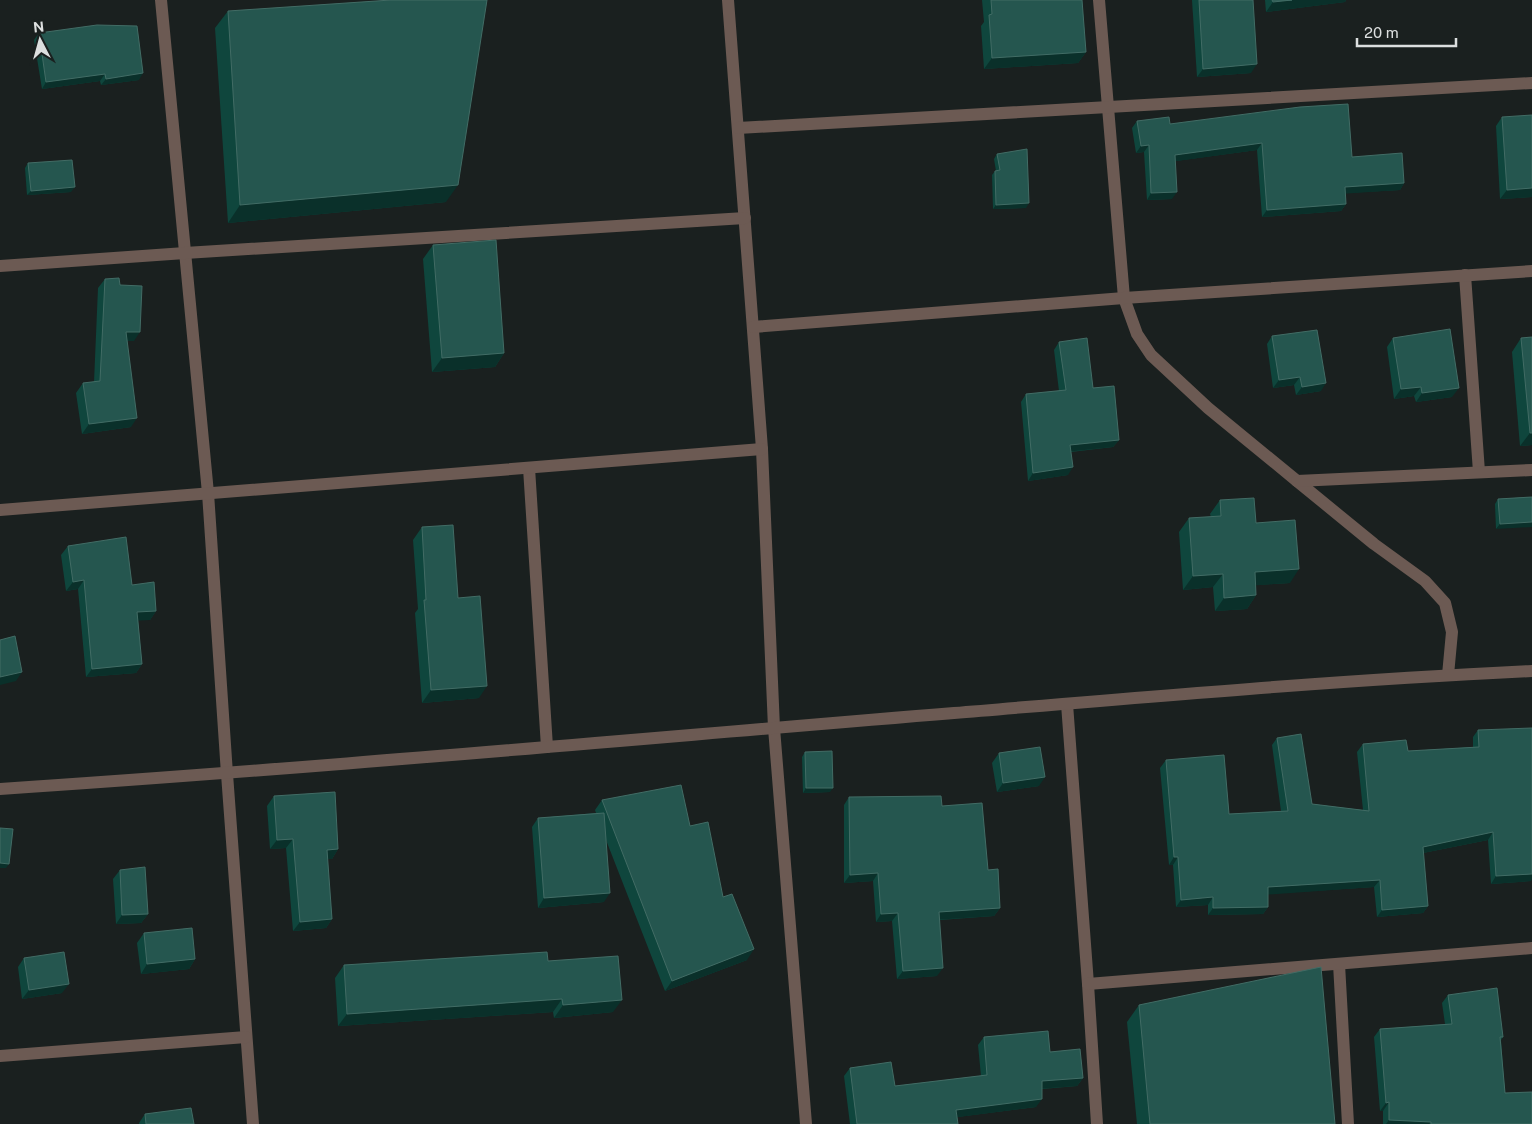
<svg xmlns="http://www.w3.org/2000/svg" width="1532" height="1124" viewBox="0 0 1532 1124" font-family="'Public Sans',sans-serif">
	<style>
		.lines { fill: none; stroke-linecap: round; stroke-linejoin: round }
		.minor { stroke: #6c5a53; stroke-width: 12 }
		.wall { fill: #0f463d }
		.shaded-wall { fill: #0a302a }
		.building { fill: #25564f; stroke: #426c65 }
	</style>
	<rect width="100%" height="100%" fill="#1a201f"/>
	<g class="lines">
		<!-- minor -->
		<g class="minor">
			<polyline points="161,0 208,493 227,774 253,1124"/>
			<polyline points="728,0 762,449 774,728 806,1124"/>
			<polyline points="1099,0 1124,298 1137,334 1151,355 1208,408 1297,481 1374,544 1425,581 1445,603 1452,632 1448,675"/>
			<polyline points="738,128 1532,83"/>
			<polyline points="0,266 185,253 745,218"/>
			<polyline points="1465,275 1479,472"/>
			<polyline points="753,327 1124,298 1532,271"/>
			<polyline points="529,468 547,747"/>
			<polyline points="1297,481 1532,470"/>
			<polyline points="0,510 762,449"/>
			<polyline points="1067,704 1088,984 1097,1124"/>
			<path d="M0 789C318 768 636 739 954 713 1147 697 1339 680 1532 671"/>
			<polyline points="1339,964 1348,1124"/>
			<polyline points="1088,984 1532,948"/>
			<polyline points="0,1056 246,1037"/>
		</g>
	</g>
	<!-- wall -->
	<g class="wall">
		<polygon points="982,0 1082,0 1086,52 1078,63 984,69 981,26 984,22"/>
		<polygon points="1192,0 1253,0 1251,73 1197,77"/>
		<polygon points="1265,0 1346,0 1345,2 1266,12"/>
		<polygon points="228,11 446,202 228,223 215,28"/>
		<polygon points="39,33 139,80 101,85 100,81 42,89 34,40"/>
		<polygon points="1502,117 1532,197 1500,199 1496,126"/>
		<polygon points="1137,121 1170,124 1352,157 1404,183 1400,190 1345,193 1346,204 1341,211 1262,217 1257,150 1175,161 1172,199 1147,200 1144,152 1136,153 1132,128"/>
		<polygon points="997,154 1026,208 993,209 992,175 995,171 996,171 994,159"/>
		<polygon points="28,163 71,192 27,195 25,168"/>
		<polygon points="433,245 504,353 495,367 432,372 423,259"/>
		<polygon points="105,279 120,285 134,341 127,341 131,427 82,434 76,393 83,383 94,382 98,288"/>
		<polygon points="1272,336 1321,391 1296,395 1294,385 1273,388 1267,344"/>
		<polygon points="1532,337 1532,445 1520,446 1512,352 1521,338"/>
		<polygon points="1393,338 1452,397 1416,402 1414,396 1394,399 1387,347"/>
		<polygon points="1059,342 1093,388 1119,440 1113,447 1071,452 1068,475 1028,481 1021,402 1026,394 1059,391 1054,350"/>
		<polygon points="1532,497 1496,529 1495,504 1498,499"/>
		<polygon points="1220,500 1256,523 1290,583 1256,585 1256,595 1247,609 1215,611 1213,587 1183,590 1179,532 1189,518 1211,517 1210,514"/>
		<polygon points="422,527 458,598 479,698 422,703 415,613 418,609 413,540"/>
		<polygon points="68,546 132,585 156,611 150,620 138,620 142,664 136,673 86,677 78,589 66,591 61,555"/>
		<polygon points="1478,730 1531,881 1491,884 1488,840 1423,853 1428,906 1423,913 1377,917 1374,887 1268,894 1268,907 1263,914 1208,915 1208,905 1176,907 1173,865 1169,865 1160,768 1166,760 1229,814 1281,811 1272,745 1277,738 1312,804 1363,810 1357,752 1363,744 1408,751 1473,747 1473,737"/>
		<polygon points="805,752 830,792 803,793 802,757"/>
		<polygon points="999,753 1039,786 997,792 992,763"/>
		<polygon points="274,796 338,849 332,859 327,859 332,919 326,928 293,931 286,848 270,849 267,806"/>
		<polygon points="849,797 942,806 988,870 1000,908 994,916 940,920 937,976 897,979 892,921 876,922 873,881 844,883 844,805"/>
		<polygon points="602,800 690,826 723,897 747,960 665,991 606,840 604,902 538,908 532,827 538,818 596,813 595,810"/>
		<polygon points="120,870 148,914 141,923 116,924 113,879"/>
		<polygon points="144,933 195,959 189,969 141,974 137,943"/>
		<polygon points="24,958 62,993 22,999 18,967"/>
		<polygon points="548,961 613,1012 554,1018 553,1012 338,1026 335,978 344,965"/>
		<polygon points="1448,995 1503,1037 1501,1040 1505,1093 1532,1124 1383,1124 1383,1111 1380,1111 1374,1037 1380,1029 1445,1024 1442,1003"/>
		<polygon points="1139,1005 1335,1124 1137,1124 1127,1022"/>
		<polygon points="984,1037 1050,1052 1083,1078 1077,1086 1042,1089 1036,1107 957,1117 958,1124 850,1124 844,1076 850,1068 895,1086 981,1076 978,1045"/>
		<polygon points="145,1114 194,1124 139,1124 139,1123"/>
	</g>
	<!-- shaded-wall -->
	<g class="shaded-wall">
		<polygon points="1292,0 1346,0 1345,2 1266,12 1273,2"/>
		<polygon points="1086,52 1078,63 984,69 992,58"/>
		<polygon points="1257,64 1251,73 1197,77 1203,69"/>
		<polygon points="143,73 139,80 101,85 106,79"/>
		<polygon points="105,74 100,81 42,89 46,82"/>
		<polygon points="1262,143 1257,150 1170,162 1175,155"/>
		<polygon points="1149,145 1144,152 1136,153 1141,146"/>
		<polygon points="1404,183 1400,190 1340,194 1345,187"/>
		<polygon points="458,185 446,202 228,223 240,205"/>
		<polygon points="75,187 71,192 27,195 31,191"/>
		<polygon points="1532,188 1532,197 1500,199 1507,190"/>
		<polygon points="1177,192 1172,199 1147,200 1151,193"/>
		<polygon points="1029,203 1026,208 993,209 996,205"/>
		<polygon points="1346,204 1341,211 1262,217 1267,210"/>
		<polygon points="126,332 140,332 134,341 119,341"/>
		<polygon points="504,353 495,367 432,372 442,358"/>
		<polygon points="1300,377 1294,385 1273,388 1279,380"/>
		<polygon points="1326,383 1321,391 1296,395 1302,387"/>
		<polygon points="1421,387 1414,396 1394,399 1401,389"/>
		<polygon points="1459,388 1452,397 1416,402 1422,393"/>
		<polygon points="137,418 131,427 82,434 89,424"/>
		<polygon points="1530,433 1532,433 1532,445 1520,446"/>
		<polygon points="1119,440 1113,447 1065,452 1070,445"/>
		<polygon points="1073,467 1068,475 1028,481 1033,473"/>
		<polygon points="1532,522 1532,527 1496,529 1500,524"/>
		<polygon points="1299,569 1290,583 1245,586 1255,572"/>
		<polygon points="1223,574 1213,587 1183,590 1193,576"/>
		<polygon points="84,580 78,589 66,591 73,582"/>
		<polygon points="1256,595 1247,609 1215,611 1224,598"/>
		<polygon points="156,611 150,620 131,621 137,612"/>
		<polygon points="142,664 136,673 86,677 92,669"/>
		<polygon points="22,672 16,681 0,685 0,677"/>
		<polygon points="487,686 479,698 422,703 431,690"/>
		<polygon points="1045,777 1039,786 997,792 1003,783"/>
		<polygon points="806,788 833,788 830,792 803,793"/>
		<polygon points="1493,832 1488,840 1418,854 1423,847"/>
		<polygon points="293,839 286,848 270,849 277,840"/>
		<polygon points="338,849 332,859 320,859 327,850"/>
		<polygon points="1174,857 1178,857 1173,865 1169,865"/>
		<polygon points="0,863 9,864 6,868 0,868"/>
		<polygon points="878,873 873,881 844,883 850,875"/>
		<polygon points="1532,874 1532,879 1531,881 1491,884 1496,876"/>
		<polygon points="1380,880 1374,887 1262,895 1268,887"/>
		<polygon points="610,893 604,902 538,908 544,898"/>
		<polygon points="1213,897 1208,905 1176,907 1181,900"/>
		<polygon points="1428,906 1423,913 1377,917 1382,910"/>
		<polygon points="1268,907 1263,914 1208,915 1213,908"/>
		<polygon points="1000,908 994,916 933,920 939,912"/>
		<polygon points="898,913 892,921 876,922 881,914"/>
		<polygon points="148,914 141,923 116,924 122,915"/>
		<polygon points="332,919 326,928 293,931 300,922"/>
		<polygon points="754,949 747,960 665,991 672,981"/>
		<polygon points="195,959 189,969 141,974 147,964"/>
		<polygon points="943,968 937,976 897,979 903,971"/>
		<polygon points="69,984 62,993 22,999 29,990"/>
		<polygon points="562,999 553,1012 338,1026 347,1014"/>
		<polygon points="622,1000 613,1012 554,1018 563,1005"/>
		<polygon points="1083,1078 1077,1086 1036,1089 1042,1081"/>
		<polygon points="1042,1099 1036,1107 951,1118 956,1110"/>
		<polygon points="1389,1102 1383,1111 1380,1111 1386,1103"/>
		<polygon points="1389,1120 1431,1122 1429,1124 1386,1124"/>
	</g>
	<!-- building -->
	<g class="building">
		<polygon points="391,0 487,0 458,185 240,205 228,11"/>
		<polygon points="991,0 1082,0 1086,52 992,58 989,15 992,14"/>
		<polygon points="1199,0 1253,0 1257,64 1203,69"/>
		<polygon points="1272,0 1292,0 1273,2"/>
		<polygon points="97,25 137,26 143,73 106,79 105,74 46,82 39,33"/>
		<polygon points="1348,104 1352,157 1402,153 1404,183 1345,187 1346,204 1267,210 1262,143 1175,155 1177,192 1151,193 1149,145 1141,146 1137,121 1169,117 1170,124 1300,107"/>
		<polygon points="1532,115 1532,188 1507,190 1502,117"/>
		<polygon points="1027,149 1029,203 996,205 995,171 1000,170 997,154"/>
		<polygon points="72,160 75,187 31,191 28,163"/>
		<polygon points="496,240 504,353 442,358 433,245"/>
		<polygon points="119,278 120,285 142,286 140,332 126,332 137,418 89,424 83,383 100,381 105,279"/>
		<polygon points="1450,329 1459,388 1422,393 1421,387 1401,389 1393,338"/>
		<polygon points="1317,330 1326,383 1302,387 1300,377 1279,380 1272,336"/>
		<polygon points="1532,337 1532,433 1530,433 1521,338"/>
		<polygon points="1087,338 1093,388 1114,386 1119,440 1070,445 1073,467 1033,473 1026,394 1066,390 1059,342"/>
		<polygon points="1532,497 1532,522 1500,524 1498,499"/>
		<polygon points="1254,498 1256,523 1295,520 1299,569 1255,572 1256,595 1224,598 1223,574 1193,576 1189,518 1221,516 1220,500"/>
		<polygon points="453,525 458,598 480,596 487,686 431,690 424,600 426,600 422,527"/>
		<polygon points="126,537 132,585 154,582 156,611 137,612 142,664 92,669 84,580 73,582 68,546"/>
		<polygon points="15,636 22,672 0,677 0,640"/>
		<polygon points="1532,728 1532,874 1496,876 1493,832 1423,847 1428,906 1382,910 1380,880 1268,887 1268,907 1213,908 1213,897 1181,900 1178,857 1174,857 1166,760 1224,755 1229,814 1288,811 1277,738 1301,734 1312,804 1369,811 1363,744 1406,740 1408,751 1479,747 1478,730"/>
		<polygon points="1040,747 1045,777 1003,783 999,753"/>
		<polygon points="832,751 833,788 806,788 805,752"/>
		<polygon points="681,785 690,826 708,822 723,897 732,894 754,949 672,981 602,800"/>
		<polygon points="335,792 338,849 327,850 332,919 300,922 293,839 277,840 274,796"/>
		<polygon points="941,796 942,806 982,803 988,870 998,869 1000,908 939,912 943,968 903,971 898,913 881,914 878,873 850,875 849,797"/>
		<polygon points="604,813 610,893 544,898 538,818"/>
		<polygon points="0,828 13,829 9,864 0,863"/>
		<polygon points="145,867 148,914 122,915 120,870"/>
		<polygon points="192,928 195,959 147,964 144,933"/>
		<polygon points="64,952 69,984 29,990 24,958"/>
		<polygon points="547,952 548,961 618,956 622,1000 563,1005 562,999 347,1014 344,965"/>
		<polygon points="1321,967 1335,1124 1150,1124 1139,1005"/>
		<polygon points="1497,988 1503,1037 1500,1037 1505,1093 1532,1092 1532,1124 1431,1124 1431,1122 1389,1120 1389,1102 1386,1103 1380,1029 1452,1024 1448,995"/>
		<polygon points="1048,1031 1050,1052 1080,1049 1083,1078 1042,1081 1042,1099 956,1110 958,1124 857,1124 850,1068 891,1062 895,1086 987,1075 984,1037"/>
		<polygon points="191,1108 194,1124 146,1124 145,1114"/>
	</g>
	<!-- north arrow -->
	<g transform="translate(40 40) rotate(354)" stroke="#1a201f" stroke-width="4" paint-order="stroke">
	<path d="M0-4L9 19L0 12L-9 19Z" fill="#dcdfdf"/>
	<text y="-8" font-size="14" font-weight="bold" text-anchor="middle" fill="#dcdfdf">N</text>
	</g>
	<!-- scale -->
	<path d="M1357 38v8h99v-8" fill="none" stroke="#dcdfdf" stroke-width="2.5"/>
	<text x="1364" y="38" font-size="15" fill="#dcdfdf" stroke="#1a201f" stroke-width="4" paint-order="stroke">20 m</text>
</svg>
